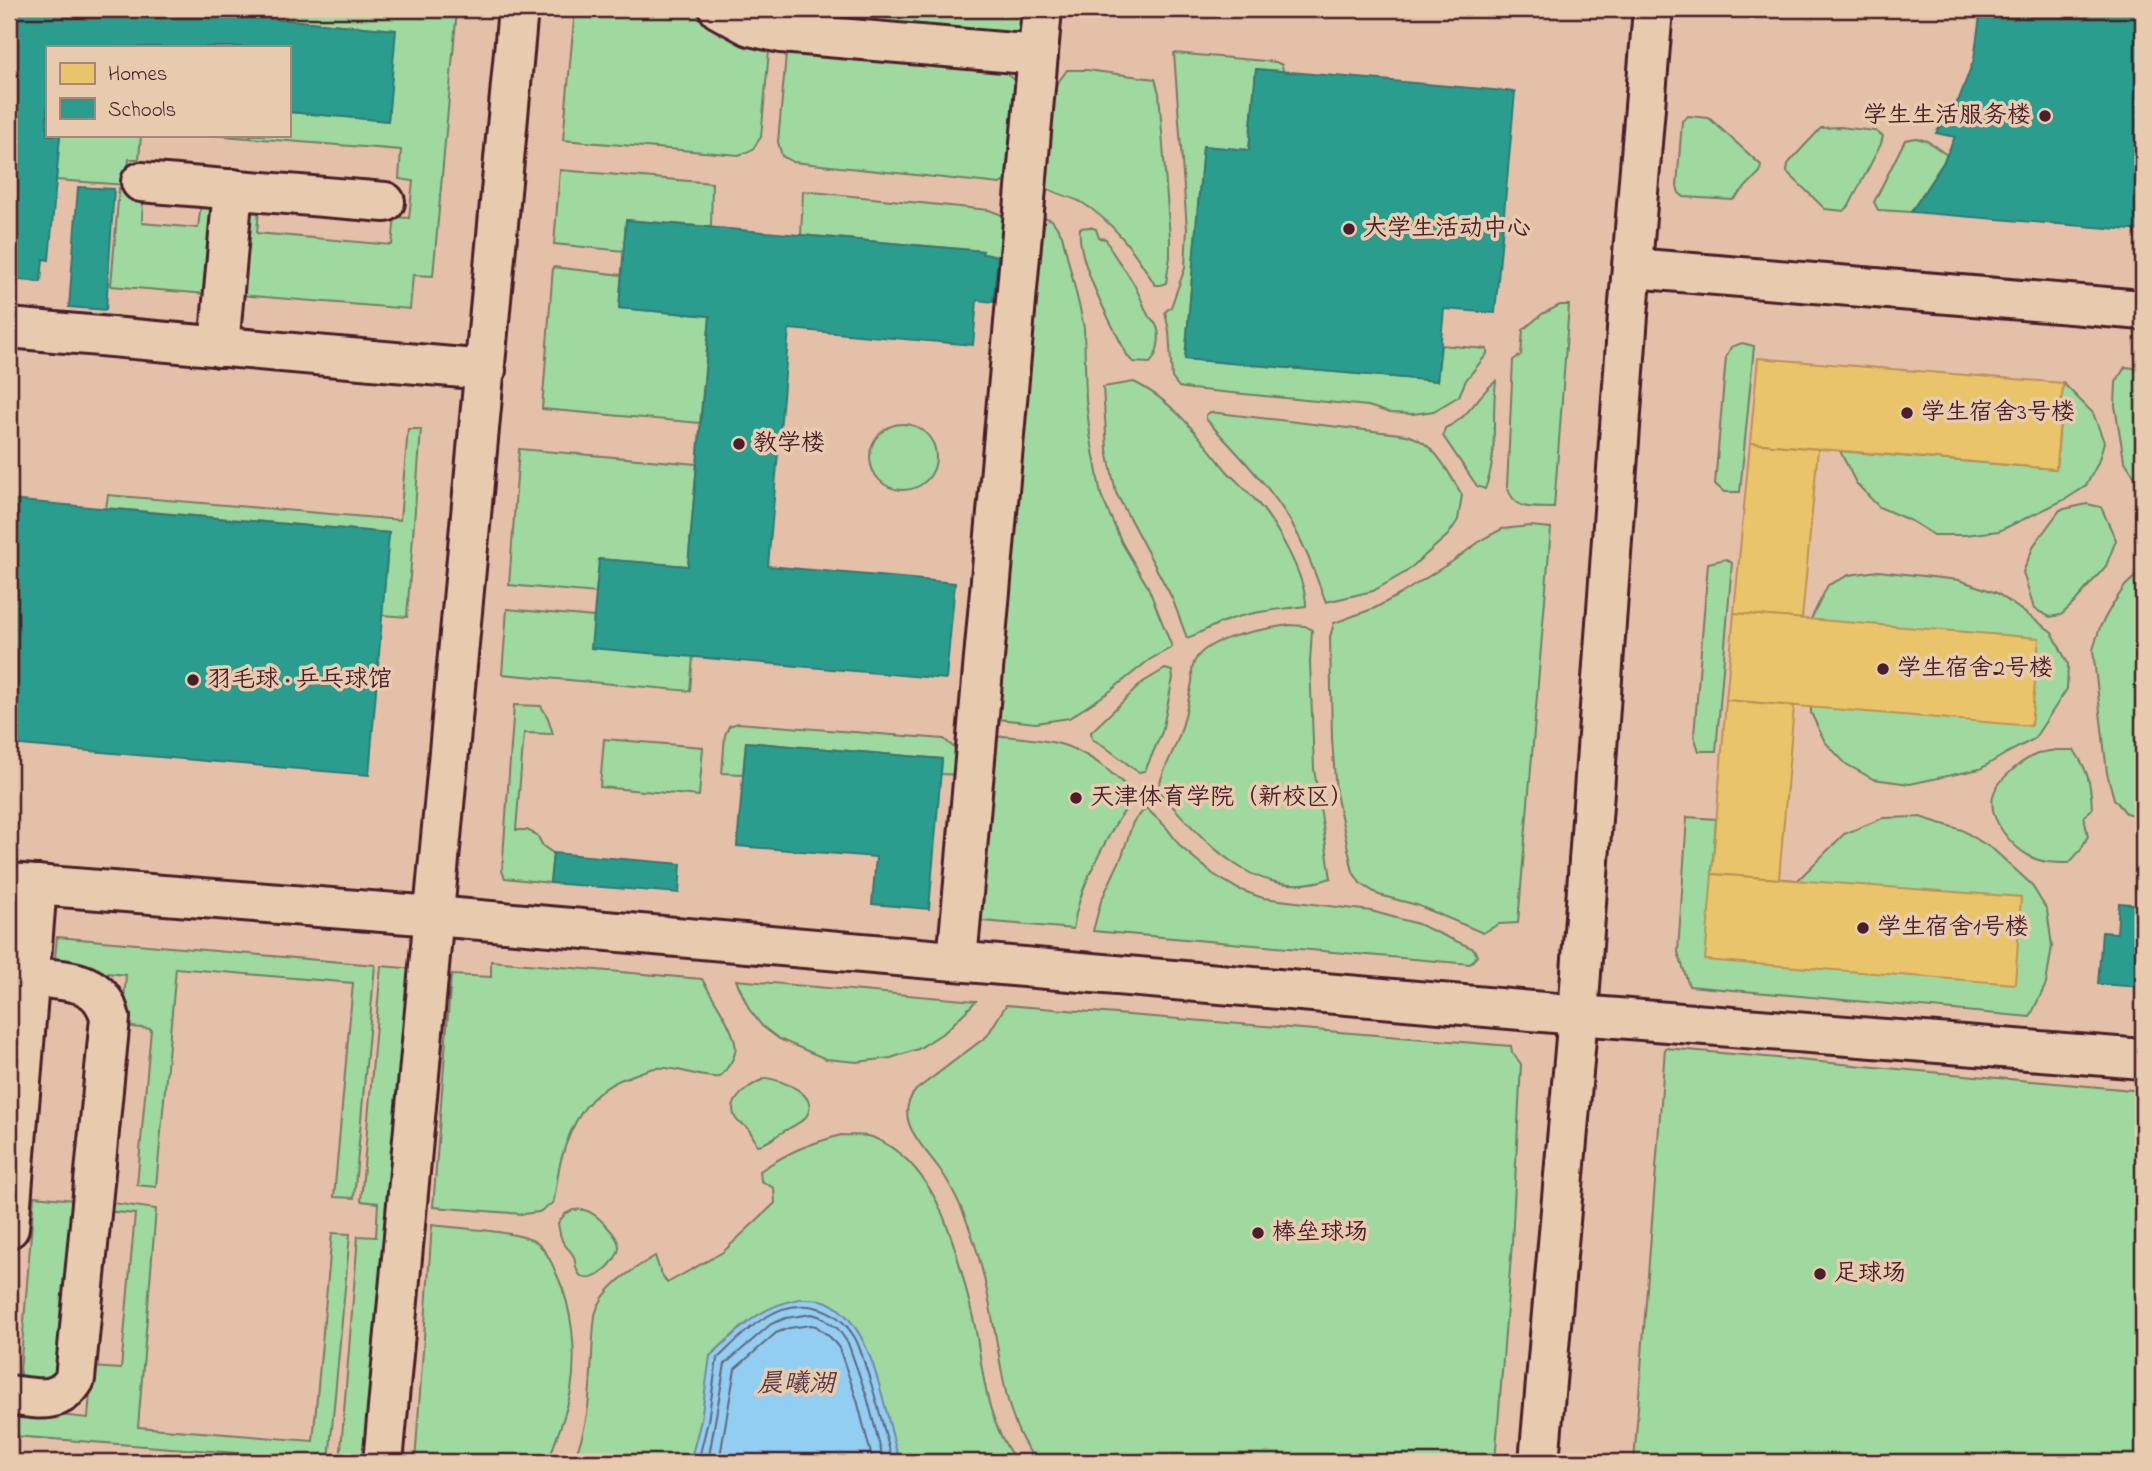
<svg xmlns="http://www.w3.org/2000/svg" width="2152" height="1471" viewBox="0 0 2152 1471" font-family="'Indie Flower','LXGW WenKai TC',sans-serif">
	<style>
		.built { fill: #e5c0a9; fill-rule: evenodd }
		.green { fill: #9fd99f; stroke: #747c65; stroke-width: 2 }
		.water { fill: #91cef1; stroke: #7588a2; stroke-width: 2 }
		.homes { fill: #e9c46a; stroke: #b99257; stroke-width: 2 }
		.schools { fill: #2a9d8f; stroke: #347771; stroke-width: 2 }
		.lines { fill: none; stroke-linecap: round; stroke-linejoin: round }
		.shore { stroke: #66657a; stroke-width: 2 }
		.minor-casing { stroke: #4a1f2b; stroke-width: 44 }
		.minor { stroke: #e8cbaf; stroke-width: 38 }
		.poi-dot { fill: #4a1f2b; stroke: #e8cbaf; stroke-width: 2.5 }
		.labels { text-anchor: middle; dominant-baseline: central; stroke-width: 7; stroke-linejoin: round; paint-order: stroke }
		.poi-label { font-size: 24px; fill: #4a1f2b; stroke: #e8cbaf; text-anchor: start }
		.water-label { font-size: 26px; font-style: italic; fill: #553949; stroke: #e8cbaf }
	</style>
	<rect width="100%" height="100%" fill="#e8cbaf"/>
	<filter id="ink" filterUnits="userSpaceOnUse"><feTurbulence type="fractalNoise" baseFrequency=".0143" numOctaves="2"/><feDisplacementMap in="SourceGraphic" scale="14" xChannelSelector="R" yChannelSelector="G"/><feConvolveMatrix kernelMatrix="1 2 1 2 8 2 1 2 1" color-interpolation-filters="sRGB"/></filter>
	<g filter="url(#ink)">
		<!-- built -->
		<path class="built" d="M9 9H2143V1462H9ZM47 47H289V135H47Z"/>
		<!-- green -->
		<g class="green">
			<polygon points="283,9 457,9 433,276 413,275 410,309 239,295 247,209 259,209 257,233 392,245 395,217 409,218 413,181 399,179 401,150 210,135 289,135 289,112 388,121 395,30 287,20"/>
			<polygon points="575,9 692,9 705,20 756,41 769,51 761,137 752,150 739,155 563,140"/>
			<polygon points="750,9 1025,9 1023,28 1017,38 773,16"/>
			<polygon points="804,50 986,68 1005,72 1017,83 1015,173 1000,184 793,162 782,156 778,142 786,55"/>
			<polygon points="1174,53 1276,62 1282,65 1283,71 1256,69 1249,150 1203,146 1185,359 1437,381 1441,345 1487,349 1487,354 1466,380 1459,396 1434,411 1413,414 1390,413 1368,406 1191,389 1179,387 1172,378 1169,331 1165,312 1171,307 1185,268 1187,229"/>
			<path d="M1067 70H1087L1155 79 1159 93 1170 238V257L1166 283 1161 285H1155C1136 253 1113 221 1081 202 1069 196 1055 194 1045 187L1054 88Z"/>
			<polygon points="1688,116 1709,118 1761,165 1760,172 1733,200 1684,197 1679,193 1677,186 1682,121"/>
			<polygon points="1840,127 1875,131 1883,136 1881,144 1849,206 1844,211 1825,209 1787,172 1788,164 1793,158 1821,128"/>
			<polygon points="60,135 141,135 139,159 129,159 127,185 56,180"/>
			<polygon points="1916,138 1927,141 1947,155 1943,163 1911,212 1878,210 1874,202 1905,140"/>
			<polygon points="560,170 712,183 711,227 627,220 624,251 554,244"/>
			<polygon points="119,188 127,189 127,197 143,198 142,223 198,228 201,203 206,202 214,210 207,294 111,286"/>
			<polygon points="803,191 989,210 1010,218 1009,267 997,266 997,256 982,254 982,251 801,235"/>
			<polygon points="1039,215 1052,220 1062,235 1080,309 1084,328 1086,400 1090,434 1101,495 1122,543 1148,587 1172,647 1149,660 1109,692 1069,718 1036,723 998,719"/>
			<path d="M1090 227 1096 229 1099 238 1106 239C1111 253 1119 261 1127 273 1136 285 1141 299 1147 313 1152 323 1148 313 1154 322 1163 332 1158 355 1150 363L1133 362 1128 357C1113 326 1076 262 1080 228Z"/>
			<polygon points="553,267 622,275 619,308 710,316 700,423 542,409"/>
			<path d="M1560 305H1569L1554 508C1531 507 1516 512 1507 487L1513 360 1521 355 1523 330 1542 314Z"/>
			<polygon points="1742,343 1754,346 1740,492 1724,492 1715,484 1726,357 1731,347"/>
			<polygon points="2125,367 2143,369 2143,490 2124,460 2115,406 2116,382"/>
			<path d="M1496 381C1491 417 1499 454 1485 489L1477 486 1443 436 1445 428C1472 416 1475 397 1496 381Z"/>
			<path d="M1134 382C1174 401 1199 437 1226 470 1236 481 1247 490 1256 501 1276 523 1306 577 1306 606 1277 610 1250 611 1223 622 1210 627 1199 634 1187 638L1172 598 1116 493 1107 450 1103 387Z"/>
			<polygon points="2063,383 2093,413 2104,442 2098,463 2086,486 2066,499 1999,531 1965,535 1934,535 1911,521 1879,507 1856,483 1840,451 2056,469"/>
			<path d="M1210 412 1382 432C1391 433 1401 433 1410 436 1436 444 1449 474 1462 495L1458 520 1448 535 1406 572 1373 591 1326 602C1317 580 1310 558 1299 537 1277 492 1239 456 1206 419V415Z"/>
			<circle cx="903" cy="457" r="33"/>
			<polygon points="408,429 421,429 407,617 382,615 389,533 106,508 108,495 400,520"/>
			<polygon points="519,449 697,464 688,566 600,559 596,593 509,585"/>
			<polygon points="2087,504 2101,507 2116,540 2106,566 2073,604 2061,615 2050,617 2034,609 2023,572 2034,545 2060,510"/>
			<polygon points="1530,526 1551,528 1518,923 1499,924 1483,933 1417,905 1379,895 1360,883 1353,872 1336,793 1332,739 1330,637 1334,623 1375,608 1399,595 1453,561 1483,539 1502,529"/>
			<polygon points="1726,559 1732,563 1716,751 1699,751 1694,736 1708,563"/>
			<polygon points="2143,569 2143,818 2126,813 2114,799 2107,773 2093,650 2100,627 2111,607 2125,586"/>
			<polygon points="1878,571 1959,580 1997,593 2052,632 2068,664 2067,689 2034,739 2007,753 1980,769 1910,784 1873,779 1846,764 1825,742 1811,713 1811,619 1828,585 1849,575"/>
			<polygon points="507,609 594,617 693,656 690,691 502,674"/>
			<path d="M1289 625 1305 626 1312 630 1310 662 1314 769 1331 878C1254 905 1205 840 1158 791 1158 779 1177 746 1181 730 1186 715 1189 698 1192 682 1193 677 1191 671 1193 666 1199 637 1265 629 1289 625Z"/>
			<polygon points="1165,669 1172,671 1173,678 1162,732 1145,771 1138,772 1104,746 1092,739 1091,732 1143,682"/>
			<polygon points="514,705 541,706 548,718 553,734 524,733 516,830 527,830 537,835 543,846 553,853 550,883 505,878 502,871"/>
			<polygon points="738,723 944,739 959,752 961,775 941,774 942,759 746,742 743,774 722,773 725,735 729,726"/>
			<path d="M1003 736C1054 741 1076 742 1116 777 1122 782 1132 789 1131 798 1130 807 1119 817 1115 825 1096 859 1079 890 1073 929L982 921 977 915 996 738Z"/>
			<polygon points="604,739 703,747 699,796 600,787"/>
			<path d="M2056 750H2074C2088 770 2091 784 2092 809L2084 816 2088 836 2080 851 2069 863C2057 863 2042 863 2031 857 2012 847 1988 820 1993 796 1996 781 2021 761 2035 755 2041 752 2049 751 2056 750Z"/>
			<polygon points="1146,808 1166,827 1181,847 1213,874 1238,889 1263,898 1371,911 1418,924 1474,949 1477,956 1470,964 1093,931 1101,901 1122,856 1133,822"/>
			<polygon points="1687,817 1716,819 1712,874 1798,880 1844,834 1883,818 1920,817 1962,830 1994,850 2031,884 2047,910 2052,946 2046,984 2030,1017 1689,986 1678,952"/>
			<polygon points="57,937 375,965 354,1198 334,1197 353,983 176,968 156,1187 137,1185 151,1029 122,1026 126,975 54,968"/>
			<path d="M491 961 702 979C711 996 740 1035 735 1053 733 1062 726 1070 720 1077 698 1079 679 1066 656 1068 646 1069 635 1075 625 1078 588 1092 571 1123 561 1160 557 1174 557 1189 553 1203L539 1212 523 1214 433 1207 451 975 491 977Z"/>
			<polygon points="381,966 416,969 376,1462 340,1462 358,1236 376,1237 378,1203 361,1201"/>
			<polygon points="736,980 976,1001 946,1031 918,1049 891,1058 857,1062 826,1059 779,1039 762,1026 749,1009"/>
			<path d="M1006 1005 1511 1046 1512 1052 1521 1064 1512 1243 1495 1462H1038C1009 1431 1003 1379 996 1338 989 1301 983 1265 970 1230 962 1208 952 1186 939 1168 922 1145 892 1118 916 1090L987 1036Z"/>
			<polygon points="1665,1048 2143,1091 2143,1462 1634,1462"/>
			<path d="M766 1078C782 1080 823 1095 805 1118 799 1124 789 1128 781 1133 772 1138 768 1144 757 1145 754 1139 751 1130 745 1126 740 1122 740 1125 736 1119 724 1100 752 1084 766 1078Z"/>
			<path d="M841 1135C850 1136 863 1134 872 1137 931 1161 951 1229 965 1285 969 1302 974 1319 977 1337 984 1382 988 1424 1017 1462H572C595 1417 589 1364 595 1315 602 1287 632 1270 655 1256L660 1271 667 1283 723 1252 775 1203 774 1188 761 1181 760 1171C790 1151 806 1145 841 1135Z"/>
			<polygon points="34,1196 74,1200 62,1376 19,1384"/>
			<polygon points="106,1202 156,1209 138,1427 313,1441 332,1233 350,1234 329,1460 13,1436 15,1416 19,1411 88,1418 92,1367 121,1369 135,1214 106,1211"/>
			<path d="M573 1210C577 1210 580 1209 584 1210 595 1212 620 1236 619 1248 618 1260 594 1286 581 1276 575 1271 576 1264 574 1257 572 1252 567 1248 564 1244 560 1238 559 1230 558 1223L565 1214Z"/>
			<path d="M432 1225C454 1228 523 1231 537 1243 547 1251 552 1264 557 1275 573 1309 577 1354 571 1391 566 1415 556 1439 548 1462H415Z"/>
		</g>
		<!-- water -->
		<path class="water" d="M799 1299C808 1299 818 1298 827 1302 876 1324 884 1416 900 1462H690L701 1420 710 1356C740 1329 758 1307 799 1299Z"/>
		<!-- homes -->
		<g class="homes">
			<polygon points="1758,358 2063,383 2056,469 1750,443"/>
			<polygon points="1750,443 1818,449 1802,619 1734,613"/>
			<polygon points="1734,613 2039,638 2031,726 1726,700"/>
			<polygon points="1726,700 1794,706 1779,879 1712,874"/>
			<polygon points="1712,874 2021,897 2015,984 1705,960"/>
		</g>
		<!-- schools -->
		<g class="schools">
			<polygon points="12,9 157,9 200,12 200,9 254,9 254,17 396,30 388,121 289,112 289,47 47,47 47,135 60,135 49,260 43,259 41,282 9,279 9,48"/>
			<polygon points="1981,9 2143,9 2143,231 1911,212 1943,163 1955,137 1936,133 1959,99 1974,59"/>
			<polygon points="1256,69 1515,92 1495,313 1444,309 1437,381 1185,359 1203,146 1249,150"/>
			<polygon points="78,187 114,189 106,310 69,307"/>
			<polygon points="626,220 983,251 982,254 998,256 993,302 977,300 973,345 789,329 768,566 955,583 946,679 591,648 599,559 688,566 710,316 619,308"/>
			<polygon points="9,500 389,533 369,775 9,744"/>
			<polygon points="746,742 942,759 929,909 872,904 876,857 737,846"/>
			<polygon points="553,853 681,864 679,893 550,883"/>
			<polygon points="2119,903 2143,905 2143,987 2098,984 2102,932 2117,933"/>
		</g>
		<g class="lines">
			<!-- shore -->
			<g class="shore">
				<path d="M698 1462 708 1421 717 1359C732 1345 748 1327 766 1317 799 1297 835 1304 855 1338 860 1347 863 1358 866 1368 877 1399 884 1431 893 1462"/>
				<polyline points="708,1462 725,1364 771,1324 786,1318 812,1314 821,1317 838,1329 848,1343 867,1397 884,1462"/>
				<polyline points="719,1462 735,1369 776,1333 789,1328 811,1325 816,1326 830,1337 839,1348 857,1400 873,1462"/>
			</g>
			<!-- minor casing -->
			<g class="minor-casing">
				<g id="minor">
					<polyline points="719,9 750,26 781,33 1038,55"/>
					<polyline points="141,182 385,202"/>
					<polyline points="1632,268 2143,310"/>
					<polyline points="9,328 486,370"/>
					<polyline points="219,347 233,189"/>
					<polyline points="9,883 434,916 1578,1015 2143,1059"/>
					<polyline points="957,961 1042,9"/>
					<polyline points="9,1228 37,885"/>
					<path d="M9 1395C35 1398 59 1406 75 1379L110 1018C101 977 64 981 29 977"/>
					<polyline points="383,1462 518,9"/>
					<polyline points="1539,1462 1578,1015 1628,315 1653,9"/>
				</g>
			</g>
			<!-- minor -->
			<use href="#minor" class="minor"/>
		</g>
	</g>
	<!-- markers -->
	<g class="poi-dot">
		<circle cx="2045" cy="116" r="7"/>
		<circle cx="1349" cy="229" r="7"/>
		<circle cx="1907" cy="413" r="7"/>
		<circle cx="739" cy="444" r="7"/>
		<circle cx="1883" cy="669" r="7"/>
		<circle cx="193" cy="680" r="7"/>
		<circle cx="1076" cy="798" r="7"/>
		<circle cx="1863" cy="928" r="7"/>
		<circle cx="1258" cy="1233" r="7"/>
		<circle cx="1820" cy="1274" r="7"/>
	</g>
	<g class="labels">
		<!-- poi labels -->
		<g class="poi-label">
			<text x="2031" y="116" text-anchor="end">学生生活服务楼</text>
			<text x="1363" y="229">大学生活动中心</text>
			<text x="1921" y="413">学生宿舍3号楼</text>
			<text x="753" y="444">教学楼</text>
			<text x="1897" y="669">学生宿舍2号楼</text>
			<text x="207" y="680">羽毛球 · 乒乓球馆</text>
			<text x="1090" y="798">天津体育学院（新校区）</text>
			<text x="1877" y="928">学生宿舍1号楼</text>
			<text x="1272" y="1233">棒垒球场</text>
			<text x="1834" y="1274">足球场</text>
		</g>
		<!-- water labels -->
		<g class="water-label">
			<text x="796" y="1385">晨曦湖</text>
		</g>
	</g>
	<!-- margin -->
	<rect width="2152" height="1471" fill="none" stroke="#e8cbaf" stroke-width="35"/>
	<rect x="18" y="18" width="2117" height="1436" fill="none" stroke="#4a1f2b" stroke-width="2.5" filter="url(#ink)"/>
	<!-- legend -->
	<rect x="46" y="46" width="245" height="91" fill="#e8cbaf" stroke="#a9867a" stroke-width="2"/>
	<rect x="60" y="63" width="35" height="21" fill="#e9c46a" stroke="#a9867a" stroke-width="2"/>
	<text x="108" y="80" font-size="21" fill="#4a1f2b">Homes</text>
	<rect x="60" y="98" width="35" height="21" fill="#2a9d8f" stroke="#a9867a" stroke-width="2"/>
	<text x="108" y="116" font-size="21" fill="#4a1f2b">Schools</text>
</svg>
